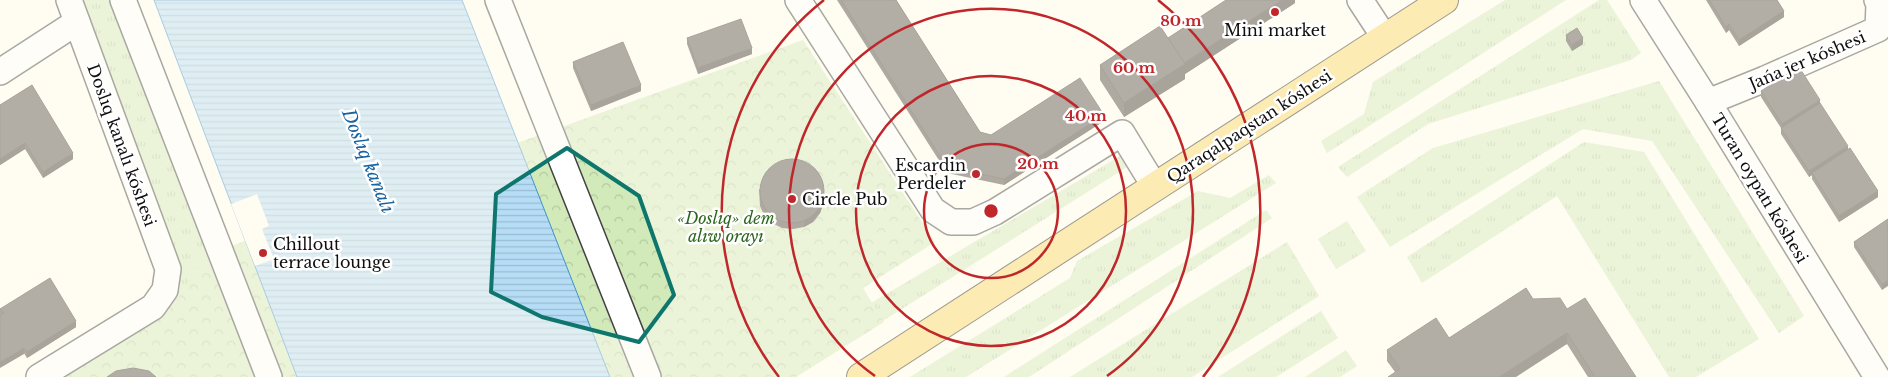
<svg xmlns="http://www.w3.org/2000/svg" width="1888" height="377" viewBox="0 0 1888 377" font-family="'Libre Baskerville',serif">
	<style>
		.grass { fill: url(#grass-tufts) }
		.park { fill: url(#park-crowns) }
		.water { fill: url(#water-rules); stroke: #3d91cd }
		.pier { fill: #fffcf1 }
		.lines { fill: none; stroke-linecap: round; stroke-linejoin: round }
		.street-casing { stroke: #424242; stroke-width: 28 }
		.primary-casing { stroke: #202020; stroke-width: 30 }
		.street { stroke: #fff; stroke-width: 25 }
		.primary { stroke: #f8d868; stroke-width: 28 }
		.wall { fill: #4c4540 }
		.shaded-wall { fill: #3e3834 }
		.building { fill: #58504b; stroke: #3e3834 }
		.marked { fill: none; stroke: #0f766e; stroke-width: 4; stroke-linejoin: round }
		.ring { fill: none; stroke: #bf272b; stroke-width: 2.5 }
		.poi-dot { fill: #bf272b; stroke: #fff; stroke-width: 2 }
		.labels { text-anchor: middle; dominant-baseline: central; stroke-width: 5; stroke-linejoin: round; paint-order: stroke }
		.poi-label { font-size: 16px; fill: #0f0f0f; stroke: #fff; text-anchor: start }
		.street-label { font-size: 16px; fill: #0f0f0f; stroke: #fff }
		.park-label { font-size: 16px; font-style: italic; fill: #2c671f; stroke: #fff }
		.water-label { font-size: 18px; font-style: italic; fill: #1863a1; stroke: #fff }
		.centre { fill: #bf272b; stroke: #fff; stroke-width: 2.5 }
		.ring-label { font-size: 15px; text-anchor: middle; font-weight: bold; fill: #bf272b; stroke: #fff; stroke-width: 5; stroke-linejoin: round; paint-order: stroke }
	</style>
	<defs>
		<pattern id="grass-tufts" width="24" height="20" patternUnits="userSpaceOnUse" patternTransform="scale(1.25)"><rect width="24" height="20" fill="#d2eaba"/><path d="M3 7l-1-3M5 7V3M7 7l1-3M15 17l-1-3M17 17v-4M19 17l1-3" fill="none" stroke="#b3c89f"/></pattern>
		<pattern id="park-crowns" width="20" height="18" patternUnits="userSpaceOnUse" patternTransform="scale(1.25)"><rect width="20" height="18" fill="#d2eaba"/><path d="M2 6a3 3 0 1 1 6 0M12 15a3 3 0 1 1 6 0" fill="none" stroke="#b3c89f"/></pattern>
		<pattern id="water-rules" width="6" height="5" patternUnits="userSpaceOnUse" patternTransform="scale(1.25)"><rect width="6" height="5" fill="#b6ddf6"/><path d="M0 2.5h6" fill="none" stroke="#9bbcd2"/></pattern>
	</defs>
	<rect width="100%" height="100%" fill="#fffcf1"/>
	<!-- grass -->
	<g class="grass">
		<polygon points="81,0 115,0 212,260 149,366 70,377 170,307 180,288 179,263"/>
		<polygon points="1505,0 1566,0 1327,153 1321,141 1364,114 1373,82"/>
		<polygon points="1599,0 1607,0 1641,53 1631,60 1428,124 1347,177 1338,167"/>
		<polygon points="1659,81 1804,316 1779,333 1652,141 1583,129 1390,247 1357,197 1433,148"/>
		<polygon points="1584,142 1644,152 1759,339 1696,377 1669,377 1557,196 1422,283 1407,257"/>
		<polygon points="1120,156 1127,167 794,377 751,377 749,375"/>
		<polygon points="1269,175 1276,183 966,377 910,377 1070,278 1077,261 1198,191 1230,198"/>
		<polygon points="1266,210 1272,218 1029,377 1004,377"/>
		<polygon points="1347,221 1366,251 1336,269 1318,239"/>
		<polygon points="1287,242 1319,296 1192,377 1070,377"/>
		<polygon points="1321,311 1338,338 1276,377 1218,377"/>
		<polygon points="1346,350 1357,366 1340,377 1305,377"/>
	</g>
	<!-- park -->
	<polygon class="park" points="803,40 935,242 863,288 884,322 796,377 55,377 177,300 206,255"/>
	<!-- water -->
	<polygon class="water" points="154,0 462,0 610,377 297,377"/>
	<!-- pier -->
	<polygon class="pier" points="257,194 269,226 262,229 274,259 255,266 231,204"/>
	<g class="lines">
		<!-- street casing -->
		<g class="street-casing">
			<g id="street">
				<polyline points="123,0 269,377"/>
				<polyline points="498,0 648,377"/>
				<polyline points="798,0 933,210 951,222 973,222 995,212 1122,133 1155,187"/>
				<polyline points="1360,0 1385,38"/>
				<polyline points="1643,0 1708,102 1877,377"/>
				<polyline points="0,72 77,22"/>
				<polyline points="1708,102 1765,79 1878,29 1879,4 1877,0"/>
				<polyline points="39,377 153,307 165,290 168,269 69,0"/>
			</g>
		</g>
		<!-- primary casing -->
		<g class="primary-casing">
			<polyline id="primary" points="861,377 1444,0"/>
		</g>
		<!-- street -->
		<use href="#street" class="street"/>
		<!-- primary -->
		<use href="#primary" class="primary"/>
	</g>
	<!-- wall -->
	<g class="wall">
		<polygon points="837,0 896,0 980,132 991,135 1104,121 1004,185 947,173"/>
		<polygon points="1706,0 1777,0 1784,17 1739,46 1729,30 1726,33"/>
		<polygon points="1295,3 1185,74 1185,79 1124,117 1100,80 1100,65 1168,38"/>
		<polygon points="1566,35 1583,44 1572,51 1566,41"/>
		<polygon points="687,38 752,54 698,74 687,44"/>
		<polygon points="573,62 641,91 591,111 573,68"/>
		<polygon points="1761,91 1820,104 1848,150 1878,197 1839,222 1812,179 1812,175 1809,177 1781,134 1781,128 1761,97"/>
		<polygon points="0,105 73,159 43,178 25,149 0,165"/>
		<polygon points="759,189 824,202 820,213 813,222 804,227 793,229 782,228 772,223 764,215 760,206"/>
		<polygon points="1888,219 1882,290 1854,247 1854,242"/>
		<polygon points="1533,299 1567,309 1636,377 1588,377 1567,344 1395,372 1387,361 1387,350 1449,338"/>
		<polygon points="0,309 76,327 27,358 0,315"/>
	</g>
	<!-- shaded-wall -->
	<g class="shaded-wall">
		<polygon points="1282,0 1295,0 1295,3 1185,74 1185,79 1124,117 1124,103"/>
		<polygon points="1784,11 1784,17 1739,46 1739,40"/>
		<polygon points="1729,24 1729,30 1726,33 1726,27"/>
		<polygon points="1583,38 1583,44 1572,51 1572,45"/>
		<polygon points="752,48 752,54 698,74 698,68"/>
		<polygon points="641,85 641,91 591,111 591,105"/>
		<polygon points="1820,100 1820,106 1782,130 1782,124"/>
		<polygon points="1104,115 1104,121 1004,185 1004,179"/>
		<polygon points="25,143 25,149 0,165 0,159"/>
		<polygon points="1848,146 1848,151 1812,173 1812,175 1809,177 1809,171"/>
		<polygon points="73,153 73,159 43,178 43,172"/>
		<polygon points="1878,191 1878,197 1839,222 1839,216"/>
		<polygon points="824,196 824,202 820,213 813,222 804,227 804,221"/>
		<polygon points="1888,280 1888,286 1882,290 1882,284"/>
		<polygon points="76,321 76,327 27,358 27,352"/>
		<polygon points="1567,333 1567,344 1516,377 1499,377"/>
		<polygon points="24,348 24,354 0,368 0,362"/>
	</g>
	<!-- building -->
	<g class="building">
		<polygon points="841,0 896,0 980,132 991,135 1080,78 1104,115 1004,179 947,167"/>
		<polygon points="1226,0 1282,0 1184,63 1168,38"/>
		<polygon points="1709,0 1777,0 1784,11 1739,40 1729,24 1726,27"/>
		<polygon points="741,19 752,48 698,68 687,38"/>
		<polygon points="1160,26 1185,64 1124,103 1100,65"/>
		<polygon points="1577,28 1583,38 1572,45 1566,35"/>
		<polygon points="623,42 641,85 591,105 573,62"/>
		<polygon points="1799,67 1820,100 1782,124 1761,91"/>
		<polygon points="32,85 73,153 43,172 25,143 0,159 0,105"/>
		<polygon points="1820,103 1848,146 1809,171 1781,128"/>
		<polygon points="1850,148 1878,191 1839,216 1812,173"/>
		<circle cx="792" cy="191" r="32"/>
		<polygon points="1888,219 1888,280 1882,284 1854,242"/>
		<polygon points="50,278 76,321 27,352 24,348 0,362 0,315 4,313 0,309"/>
		<polygon points="1526,288 1533,299 1560,298 1567,309 1585,298 1636,377 1595,377 1567,333 1499,377 1388,377 1400,369 1387,350 1436,318 1449,338"/>
		<polygon points="133,368 149,371 156,377 107,377 116,371"/>
	</g>
	<!-- marked area -->
	<path d="M0 0H1888V377H0ZM567 148 639 196 674 295 639 342 542 317 491 292 496 194Z" fill="#fffcf1" fill-opacity=".55" fill-rule="evenodd"/>
	<path class="marked" d="M567 148 639 196 674 295 639 342 542 317 491 292 496 194Z"/>
	<!-- distance rings -->
	<g class="ring">
		<circle cx="991" cy="211" r="67"/>
		<circle cx="991" cy="211" r="135"/>
		<path d="M875 376A202 202 0 1 1 1107 376"/>
		<path d="M779 377A269 269 0 0 1 824 0M1158 0A269 269 0 0 1 1203 377"/>
	</g>
	<!-- markers -->
	<g class="poi-dot">
		<circle cx="1275" cy="12" r="5"/>
		<circle cx="976" cy="174" r="5"/>
		<circle cx="792" cy="199" r="5"/>
		<circle cx="263" cy="253" r="5"/>
	</g>
	<g class="labels">
		<!-- poi labels -->
		<g class="poi-label">
			<text x="1275" y="30" text-anchor="middle">Mini market</text>
			<text x="966" y="165" text-anchor="end">Escardin<tspan x="966" dy="18">Perdeler</tspan></text>
			<text x="802" y="199">Circle Pub</text>
			<text x="273" y="244">Chillout<tspan x="273" dy="18">terrace lounge</tspan></text>
		</g>
		<!-- street labels -->
		<g class="street-label">
			<text transform="translate(1807 60) rotate(-23)">Jańa jer kóshesi</text>
			<text transform="translate(1249 126) rotate(-33)">Qaraqalpaqstan kóshesi</text>
			<text transform="translate(122 145) rotate(70)">Doslıq kanalı kóshesi</text>
			<text transform="translate(1760 188) rotate(59)">Turan oypatı kóshesi</text>
		</g>
		<!-- park labels -->
		<g class="park-label">
			<text x="726" y="218">«Doslıq» dem<tspan x="726" dy="18">alıw orayı</tspan></text>
		</g>
		<!-- water labels -->
		<g class="water-label">
			<text transform="translate(368 161) rotate(68)">Doslıq kanalı</text>
		</g>
	</g>
	<circle cx="991" cy="211" r="8" class="centre"/>
	<g class="ring-label">
		<text x="1181" y="26">80 m</text>
		<text x="1134" y="73">60 m</text>
		<text x="1086" y="121">40 m</text>
		<text x="1038" y="169">20 m</text>
	</g>
</svg>
